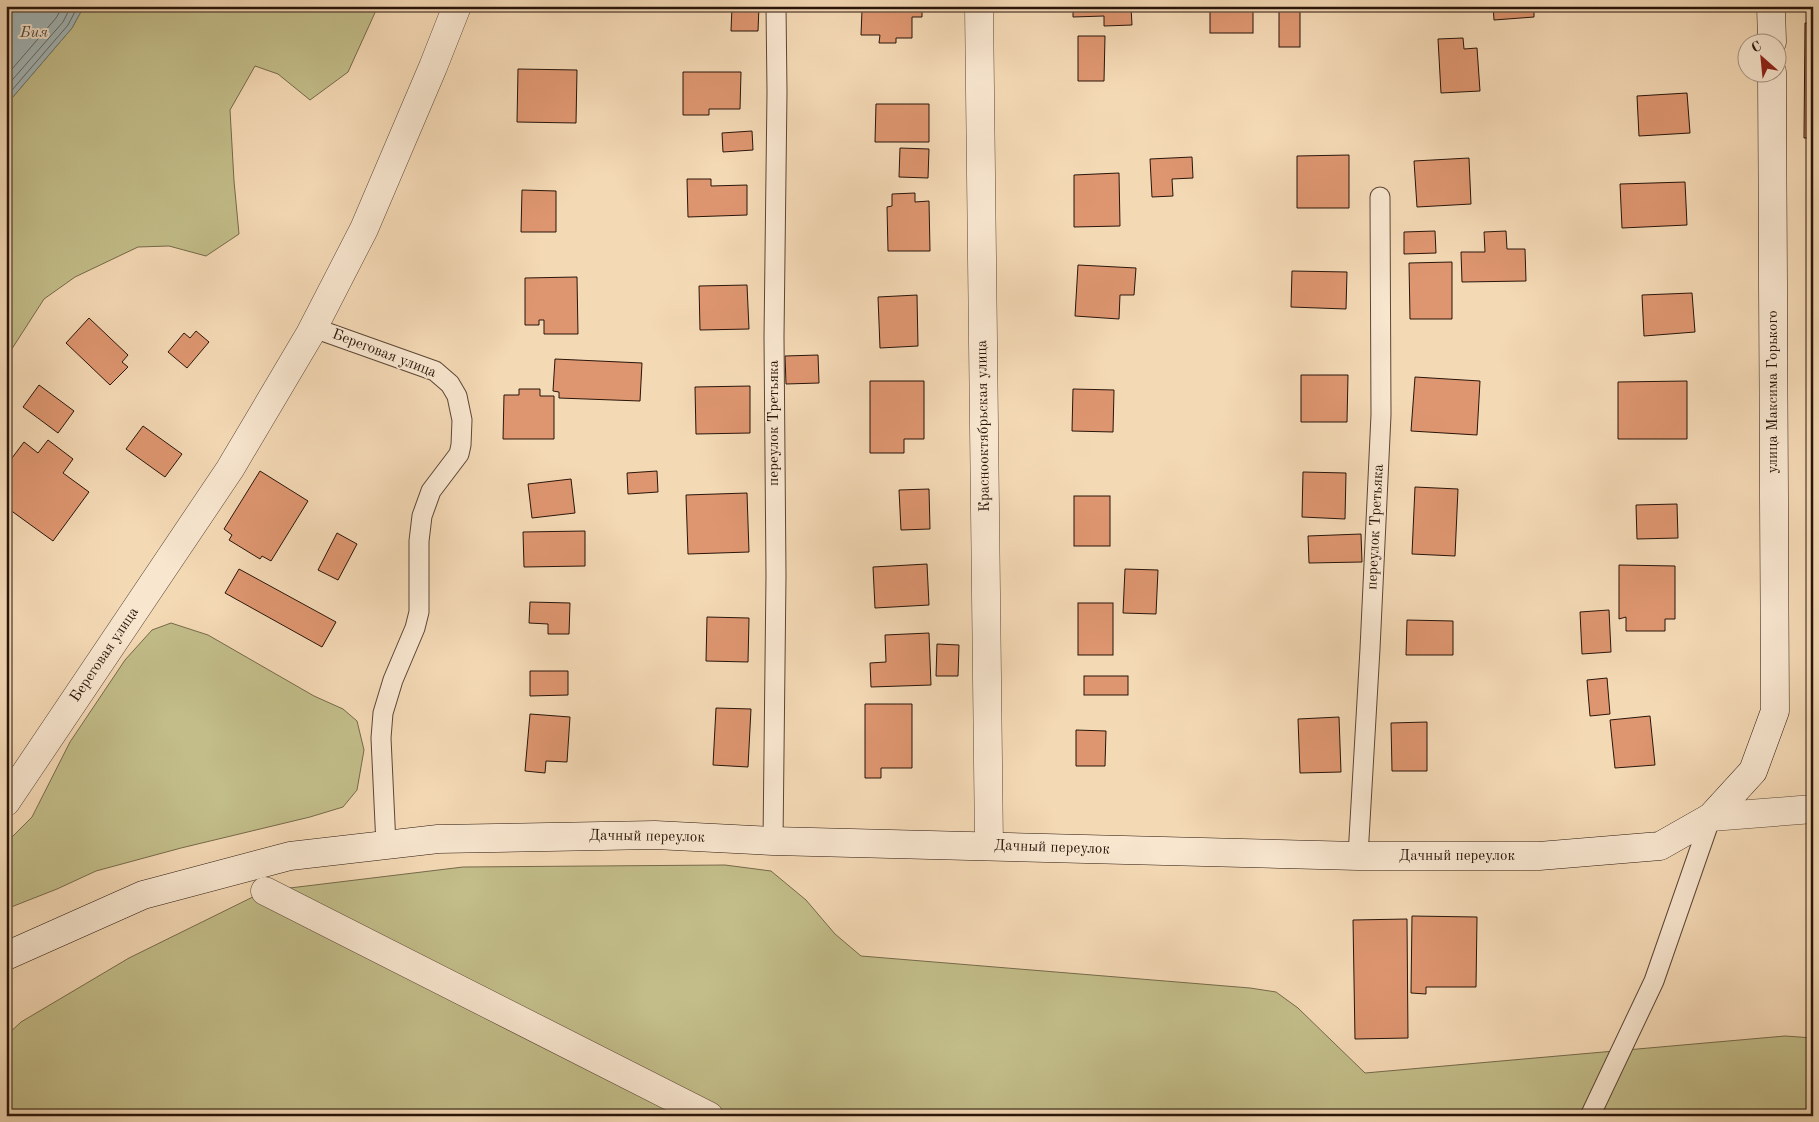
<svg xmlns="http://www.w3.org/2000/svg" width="1819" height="1122" viewBox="0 0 1819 1122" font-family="'Old Standard TT',serif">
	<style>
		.green { fill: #c2bd89; stroke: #76694a }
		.water { fill: #a1b7b9; stroke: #717673 }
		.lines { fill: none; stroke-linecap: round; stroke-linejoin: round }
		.shore { stroke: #656662; stroke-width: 1 }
		.building { fill: #de9670; stroke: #29150a }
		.service-casing { stroke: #5c4635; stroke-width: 21 }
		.minor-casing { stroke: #5c4635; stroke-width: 29 }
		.secondary-casing { stroke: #29150a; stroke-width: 29 }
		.service { stroke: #f8e6cf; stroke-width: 19 }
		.minor { stroke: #f8e6cf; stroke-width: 28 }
		.secondary { stroke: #f8e6cf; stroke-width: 28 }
		.labels { text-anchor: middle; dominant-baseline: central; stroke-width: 4; stroke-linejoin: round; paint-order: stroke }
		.street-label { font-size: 15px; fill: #29150a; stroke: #f8e6cf }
		.water-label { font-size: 16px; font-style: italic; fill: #534e47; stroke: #f8e6cf }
	</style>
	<rect width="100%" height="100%" fill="#f4d9b5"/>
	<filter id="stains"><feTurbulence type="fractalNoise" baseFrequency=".004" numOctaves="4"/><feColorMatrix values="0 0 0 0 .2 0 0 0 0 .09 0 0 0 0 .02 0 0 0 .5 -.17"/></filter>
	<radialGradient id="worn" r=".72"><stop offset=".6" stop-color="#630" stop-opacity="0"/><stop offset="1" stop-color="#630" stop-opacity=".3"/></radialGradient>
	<!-- green -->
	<g class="green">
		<polygon points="84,6 378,6 348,72 310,100 278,74 255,66 230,110 234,181 239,234 206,256 169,246 138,247 75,277 44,299 6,358 6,105 72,28"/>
		<polygon points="171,623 208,635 314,696 343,709 357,721 364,750 357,790 343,807 310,817 181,848 96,871 57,889 6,909 6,843 32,817 70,742 125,660 152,630"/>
		<polygon points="725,865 771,871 806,900 835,934 861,956 1250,988 1276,992 1298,1008 1365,1073 1785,1036 1813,1038 1813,1116 6,1116 6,1036 21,1022 129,958 265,891 463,867"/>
	</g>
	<!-- water -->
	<polygon class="water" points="6,6 84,6 72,28 6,105"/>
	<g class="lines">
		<!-- shore -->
		<g class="shore">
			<polyline points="6,76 56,18 63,6"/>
			<polyline points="6,87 63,22 71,6"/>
			<polyline points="6,97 68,25 78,6"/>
		</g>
	</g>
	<!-- building -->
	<g class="building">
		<polygon points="661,6 712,6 712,9 661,8"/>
		<polygon points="732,6 759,6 758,31 731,31"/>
		<polygon points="854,6 922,6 922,17 912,17 912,38 896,38 896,43 879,43 880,35 861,35 862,10 854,10"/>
		<polygon points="1073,6 1131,7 1132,25 1104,26 1104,16 1073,17"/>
		<rect x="1210" y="6" width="43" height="27"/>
		<rect x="1279" y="6" width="21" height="41"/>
		<polygon points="1493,6 1534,6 1534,17 1494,20"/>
		<polygon points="1805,23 1813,23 1813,138 1804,138"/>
		<polygon points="1078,36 1105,36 1104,81 1078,81"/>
		<polygon points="1463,38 1464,49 1477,48 1480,91 1441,93 1438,39"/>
		<polygon points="518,69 577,70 576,123 517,122"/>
		<polygon points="683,72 741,72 740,109 709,109 709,115 683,115"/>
		<polygon points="1687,93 1690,133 1639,136 1637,96"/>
		<polygon points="876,104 929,104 929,142 875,142"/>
		<polygon points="752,131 753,150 723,152 722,133"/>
		<polygon points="900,148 929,149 928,178 899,177"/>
		<polygon points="1349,155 1349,208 1297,208 1297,156"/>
		<polygon points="1192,157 1193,178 1172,179 1173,196 1152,197 1150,159"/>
		<polygon points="1469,158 1471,204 1417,207 1414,161"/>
		<polygon points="1119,173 1120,226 1074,227 1074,175"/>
		<polygon points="687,179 711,179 711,186 747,185 747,215 688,217"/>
		<polygon points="1685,182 1687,225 1622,228 1620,184"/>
		<polygon points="522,190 556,191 556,232 521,232"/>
		<polygon points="915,193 915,202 929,201 930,251 888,251 887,207 892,206 892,194"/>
		<polygon points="1435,231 1436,253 1404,254 1404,232"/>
		<polygon points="1506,231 1507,249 1525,249 1526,281 1462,282 1461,252 1485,252 1484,232"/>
		<polygon points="1452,262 1452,319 1410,319 1409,263"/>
		<polygon points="1078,265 1136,268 1134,295 1120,295 1119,319 1075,316"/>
		<polygon points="1292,271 1347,272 1346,309 1291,307"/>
		<polygon points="577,277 578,334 544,334 544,320 539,320 539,325 525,325 525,278"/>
		<polygon points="747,285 749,329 700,330 699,286"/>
		<polygon points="1692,293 1695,332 1644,336 1642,295"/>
		<polygon points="917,295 918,346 880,348 878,297"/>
		<polygon points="89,318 128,355 122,362 128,367 110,385 66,343"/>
		<polygon points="196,331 209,342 187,368 168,352 184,333 190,338"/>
		<polygon points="818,355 819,383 786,384 785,356"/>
		<polygon points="555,359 642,363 640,401 559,398 559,392 553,391"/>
		<polygon points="1301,375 1348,375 1347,422 1301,422"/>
		<polygon points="1415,377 1480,381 1477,435 1411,431"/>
		<polygon points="870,381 924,381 924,439 904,439 904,453 870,453"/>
		<polygon points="1687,381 1687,439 1618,439 1618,382"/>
		<polygon points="39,385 74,411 58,433 23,407"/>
		<polygon points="750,386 750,433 696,434 695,387"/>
		<polygon points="519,389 540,389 540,396 554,396 554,439 503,439 504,395 519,395"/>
		<polygon points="1073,389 1114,390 1113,432 1072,431"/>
		<polygon points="143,426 182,454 165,477 126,449"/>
		<polygon points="48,440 73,459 63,473 89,492 53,541 6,507 6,491 12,483 6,479 6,466 24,442 38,453"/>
		<polygon points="260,471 308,501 271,561 262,556 260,559 229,540 232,535 224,529"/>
		<polygon points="657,471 658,492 628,494 627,473"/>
		<polygon points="1303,472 1346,473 1345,519 1302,517"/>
		<polygon points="571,479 575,513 532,518 528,484"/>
		<polygon points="1415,487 1458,489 1455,556 1412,554"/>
		<polygon points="929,489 930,529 901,530 899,490"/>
		<polygon points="747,493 749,552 688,554 686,495"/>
		<rect x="1074" y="496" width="36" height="50"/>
		<polygon points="1677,504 1678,538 1637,539 1636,505"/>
		<polygon points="585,531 585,566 524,567 523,532"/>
		<polygon points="337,533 357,544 338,580 318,570"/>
		<polygon points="1361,534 1362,562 1309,563 1308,536"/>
		<polygon points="927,564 929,605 875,608 873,567"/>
		<polygon points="1619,565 1675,566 1675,619 1665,619 1665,631 1626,631 1626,617 1619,619"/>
		<polygon points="239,569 336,622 322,647 225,593"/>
		<polygon points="1125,569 1158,570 1156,614 1123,613"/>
		<polygon points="530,602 570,603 569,634 548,634 548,624 529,623"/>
		<rect x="1078" y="603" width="35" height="52"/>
		<polygon points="1609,610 1611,652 1582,654 1580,612"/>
		<polygon points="707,617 749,618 748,662 706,661"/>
		<polygon points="1407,620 1453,621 1453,655 1406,655"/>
		<polygon points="929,633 931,685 871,687 870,663 886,662 885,635"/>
		<polygon points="937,644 959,645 958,676 936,676"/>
		<polygon points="530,671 568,671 568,695 530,696"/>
		<rect x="1084" y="676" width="44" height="19"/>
		<polygon points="1607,678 1610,714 1590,716 1587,680"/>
		<polygon points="865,704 912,704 912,768 881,768 881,778 865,778"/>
		<polygon points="716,708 751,709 748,767 713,765"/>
		<polygon points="530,714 570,717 567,762 546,761 545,773 525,771"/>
		<polygon points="1650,716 1655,765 1615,768 1610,720"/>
		<polygon points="1339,717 1341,772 1300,773 1298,719"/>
		<polygon points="1427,722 1427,771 1392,771 1391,723"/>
		<polygon points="1076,730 1106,731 1105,766 1076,766"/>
		<polygon points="1412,916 1477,917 1476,987 1426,987 1426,994 1411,993"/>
		<polygon points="1407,919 1408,1038 1355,1039 1353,920"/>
	</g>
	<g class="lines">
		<!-- service casing -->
		<g class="service-casing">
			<g id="service">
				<polyline points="314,328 435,371 450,384 457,396 462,420 461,445 459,454 431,491 422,516 419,541 419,612 415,628 393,680 383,713 381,738 386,845"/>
				<polyline points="773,841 776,576 774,337 777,92 776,6"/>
				<polyline points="1358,856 1370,649 1381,415 1380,197"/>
				<polyline points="1590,1116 1654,981 1711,817"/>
			</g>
		</g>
		<!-- minor casing -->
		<g class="minor-casing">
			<g id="minor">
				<polyline points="979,6 989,846"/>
				<polyline points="6,802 230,469 310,334 364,229 433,67 457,6"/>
				<polyline points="1711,817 1813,809"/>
				<polyline points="265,891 709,1116"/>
			</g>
		</g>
		<!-- secondary casing -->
		<g class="secondary-casing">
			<g id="secondary">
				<polyline points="1771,6 1772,42"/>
				<polyline points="6,956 143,895 290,856 438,839 655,835 773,841 1358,856 1539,856 1660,846 1711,817 1753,771 1775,711 1772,72"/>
			</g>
		</g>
		<!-- service -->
		<use href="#service" class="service"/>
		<!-- minor -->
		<use href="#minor" class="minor"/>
		<!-- secondary -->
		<use href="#secondary" class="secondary"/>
	</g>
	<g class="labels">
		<!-- street labels -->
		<g class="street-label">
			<text transform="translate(384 354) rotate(21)">Береговая улица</text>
			<text transform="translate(1773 392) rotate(-90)">улица Максима Горького</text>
			<text transform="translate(774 423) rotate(-90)">переулок Третьяка</text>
			<text transform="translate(984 426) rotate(-91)">Краснооктябрьская улица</text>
			<text transform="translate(1376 527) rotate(-87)">переулок Третьяка</text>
			<text transform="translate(105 655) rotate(-56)">Береговая улица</text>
			<text transform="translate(647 837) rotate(1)">Дачный переулок</text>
			<text transform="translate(1052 848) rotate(2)">Дачный переулок</text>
			<text x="1457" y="856">Дачный переулок</text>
		</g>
		<!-- water labels -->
		<g class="water-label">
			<text x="34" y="33">Бия</text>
		</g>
	</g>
	<!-- margin -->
	<rect width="1819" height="1122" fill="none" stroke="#f4d9b5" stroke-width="25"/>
	<rect x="8" y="8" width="1804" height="1107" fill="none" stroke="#29150a" stroke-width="2.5"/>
	<rect x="12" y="12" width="1794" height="1097" fill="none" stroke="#29150a"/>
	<!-- north arrow -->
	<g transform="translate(1762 58) rotate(333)"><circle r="24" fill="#f8e6cf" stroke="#a59280"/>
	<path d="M0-4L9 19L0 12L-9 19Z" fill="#8f2418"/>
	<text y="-8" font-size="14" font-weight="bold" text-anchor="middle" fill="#29150a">С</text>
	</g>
	<rect width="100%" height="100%" filter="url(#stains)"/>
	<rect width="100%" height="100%" fill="url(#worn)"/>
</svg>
